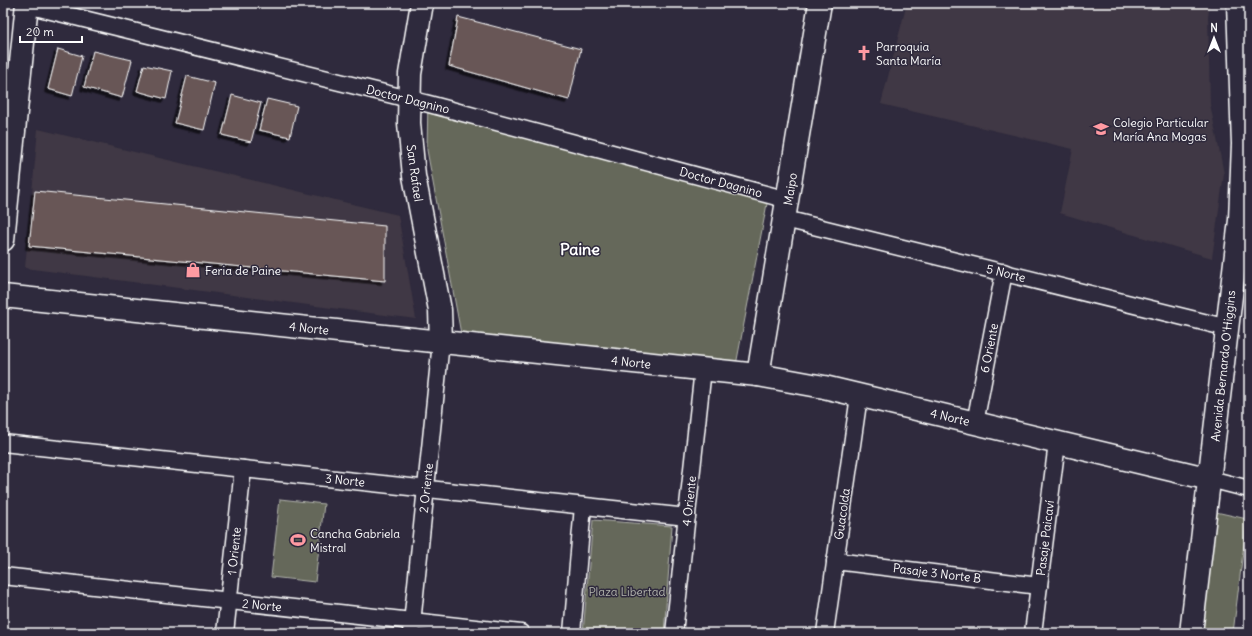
<svg xmlns="http://www.w3.org/2000/svg" width="1252" height="636" viewBox="0 0 1252 636" font-family="Delius,sans-serif">
	<style>
		.built { fill: #403844 }
		.green { fill: #65685a; stroke: #b2b4ac }
		.building { fill: #685756; stroke: #fff; filter: url(#shadow) }
		.lines { fill: none; stroke-linecap: round; stroke-linejoin: round }
		.street-casing { stroke: #fff; stroke-width: 19 }
		.secondary-casing { stroke: #fff; stroke-width: 25 }
		.street { stroke: #2f2a3d; stroke-width: 16 }
		.secondary { stroke: #2f2a3d; stroke-width: 22 }
		.labels { text-anchor: middle; dominant-baseline: central; stroke-width: 3; stroke-linejoin: round; paint-order: stroke }
		.poi-label { font-size: 12px; fill: #fff; stroke: #2f2a3d; text-anchor: start }
		.street-label { font-size: 12px; fill: #fff; stroke: #2f2a3d }
		.park-label { font-size: 12px; fill: #b2b4ac; stroke: #2f2a3d }
		.district-label { font-size: 16px; font-weight: bold; fill: #fff; stroke: #2f2a3d }
	</style>
	<defs>
		<filter id="shadow"><feDropShadow dx="-3.5" dy="3.5" stdDeviation="0" flood-color="#0009"/></filter>
	</defs>
	<rect width="100%" height="100%" fill="#2f2a3d"/>
	<filter id="ink" filterUnits="userSpaceOnUse"><feTurbulence type="fractalNoise" baseFrequency=".025" numOctaves="2"/><feDisplacementMap in="SourceGraphic" scale="8" xChannelSelector="R" yChannelSelector="G"/><feConvolveMatrix kernelMatrix="1 2 1 2 8 2 1 2 1" color-interpolation-filters="sRGB"/></filter>
	<g filter="url(#ink)">
		<!-- built -->
		<g class="built">
			<polygon points="907,3 1210,3 1208,17 1210,104 1224,174 1212,258 1060,213 1073,149 881,104"/>
			<polygon points="38,129 398,215 416,319 25,268"/>
		</g>
		<!-- green -->
		<g class="green">
			<polygon points="428,99 770,188 736,365 461,334 427,150"/>
			<polygon points="280,499 324,504 315,582 271,577"/>
			<polygon points="1216,512 1247,519 1233,633 1202,633"/>
			<polygon points="593,520 672,526 664,633 583,633"/>
		</g>
		<!-- building -->
		<g class="building">
			<polygon points="458,17 581,49 569,100 449,66"/>
			<polygon points="58,49 82,56 72,96 48,89"/>
			<polygon points="93,51 132,60 122,98 84,87"/>
			<polygon points="144,65 172,71 166,99 137,91"/>
			<polygon points="187,76 215,83 204,130 175,123"/>
			<polygon points="232,95 261,103 251,142 222,135"/>
			<polygon points="267,99 297,106 290,137 259,130"/>
			<polygon points="35,191 385,226 385,281 29,246"/>
		</g>
		<g class="lines">
			<!-- street casing -->
			<g class="street-casing">
				<g id="street">
					<polyline points="27,5 429,104 788,200"/>
					<polyline points="785,219 1228,328"/>
					<polyline points="975,423 1004,272"/>
					<polyline points="3,443 687,517"/>
					<polyline points="1210,479 1249,489"/>
					<polyline points="835,561 1039,586"/>
					<polyline points="3,576 521,633"/>
					<polyline points="225,633 243,469"/>
					<polyline points="411,633 441,342"/>
					<polyline points="572,633 583,506"/>
					<polyline points="674,633 703,369"/>
					<polyline points="825,633 859,396"/>
					<polyline points="1033,633 1057,443"/>
				</g>
			</g>
			<!-- secondary casing -->
			<g class="secondary-casing">
				<g id="secondary">
					<polyline points="422,3 410,74 409,123 414,176 440,310 441,342"/>
					<polyline points="3,240 27,3"/>
					<polyline points="3,296 758,375 824,387 1210,479"/>
					<polyline points="758,375 820,3"/>
					<polyline points="1191,633 1240,220 1243,144 1238,3"/>
				</g>
			</g>
			<!-- street -->
			<use href="#street" class="street"/>
			<!-- secondary -->
			<use href="#secondary" class="secondary"/>
		</g>
	</g>
	<!-- icons -->
	<defs>
		<g id="church-bare" transform="scale(1.2)"><path d="M-1.2-6h2.4v3.5h3.3v2.4h-3.3V6h-2.4V-.1h-3.3v-2.4h3.3Z" fill="#ff9aa2" stroke="#2f2a3d" stroke-width="2.5" paint-order="stroke"/></g>
		<g id="school-bare" transform="scale(1.2)"><path d="M0-5L7-2L0 1L-7-2ZM-4 1L0 2.5L4 1V4Q0 6-4 4Z" fill="#ff9aa2" stroke="#2f2a3d" stroke-width="2.5" paint-order="stroke"/></g>
		<g id="shop-bare" transform="scale(1.2)"><path d="M-5-2.5h2.3a2.7 3.5 0 0 1 5.4 0H5L5.5 6h-11ZM-1.5-2.5h3a1.5 2.3 0 0 0-3 0Z" fill="#ff9aa2" stroke="#2f2a3d" stroke-width="2.5" paint-order="stroke"/></g>
		<g id="stadium-bare" transform="scale(1.2)"><path d="M0-5a6.5 5 0 1 0 0 10a6.5 5 0 1 0 0-10ZM-3.5-1.8h7v3.6h-7Z" fill="#ff9aa2" stroke="#2f2a3d" stroke-width="2.5" paint-order="stroke"/></g>
	</defs>
	<g fill-rule="evenodd">
		<use href="#church-bare" x="864" y="53"/>
		<use href="#school-bare" x="1101" y="129"/>
		<use href="#shop-bare" x="193" y="270"/>
		<use href="#stadium-bare" x="298" y="540"/>
	</g>
	<g class="labels">
		<!-- poi labels -->
		<g class="poi-label">
			<text x="876" y="46">Parroquia<tspan x="876" dy="14">Santa María</tspan></text>
			<text x="1113" y="122">Colegio Particular<tspan x="1113" dy="14">María Ana Mogas</tspan></text>
			<text x="205" y="270">Feria de Paine</text>
			<text x="310" y="533">Cancha Gabriela<tspan x="310" dy="14">Mistral</tspan></text>
		</g>
		<!-- street labels -->
		<g class="street-label">
			<text transform="translate(408 99) rotate(14)">Doctor Dagnino</text>
			<text transform="translate(415 173) rotate(82)">San Rafael</text>
			<text transform="translate(721 182) rotate(15)">Doctor Dagnino</text>
			<text transform="translate(790 189) rotate(-81)">Maipo</text>
			<text transform="translate(1006 273) rotate(14)">5 Norte</text>
			<text transform="translate(309 328) rotate(6)">4 Norte</text>
			<text transform="translate(989 348) rotate(-79)">6 Oriente</text>
			<text transform="translate(631 362) rotate(6)">4 Norte</text>
			<text transform="translate(1223 366) rotate(-84)">Avenida Bernardo O'Higgins</text>
			<text transform="translate(950 417) rotate(13)">4 Norte</text>
			<text transform="translate(345 480) rotate(6)">3 Norte</text>
			<text transform="translate(426 488) rotate(-84)">2 Oriente</text>
			<text transform="translate(689 501) rotate(-84)">4 Oriente</text>
			<text transform="translate(842 514) rotate(-82)">Guacolda</text>
			<text transform="translate(1045 538) rotate(-83)">Pasaje Paicaví</text>
			<text transform="translate(234 551) rotate(-84)">1 Oriente</text>
			<text transform="translate(937 573) rotate(7)">Pasaje 3 Norte B</text>
			<text transform="translate(262 605) rotate(6)">2 Norte</text>
		</g>
		<!-- park labels -->
		<g class="park-label">
			<text x="627" y="591">Plaza Libertad</text>
		</g>
		<!-- district labels -->
		<g class="district-label">
			<text x="580" y="249">Paine</text>
		</g>
	</g>
	<!-- margin -->
	<rect width="1252" height="636" fill="none" stroke="#2f2a3d" stroke-width="16"/>
	<rect x="8" y="8" width="1236" height="620" fill="none" stroke="#fff" stroke-width="1.5" filter="url(#ink)"/>
	<!-- north arrow -->
	<g transform="translate(1214 38)" stroke="#2f2a3d" stroke-width="3" paint-order="stroke">
	<path d="M0-3L7 15L0 10L-7 15Z" fill="#ffffff"/>
	<text y="-6" font-size="11" font-weight="bold" text-anchor="middle" fill="#ffffff">N</text>
	</g>
	<!-- scale -->
	<path d="M20 36v6h62v-6" fill="none" stroke="#ffffff" stroke-width="2"/>
	<text x="26" y="36" font-size="12" fill="#ffffff" stroke="#2f2a3d" stroke-width="3" paint-order="stroke">20 m</text>
</svg>
